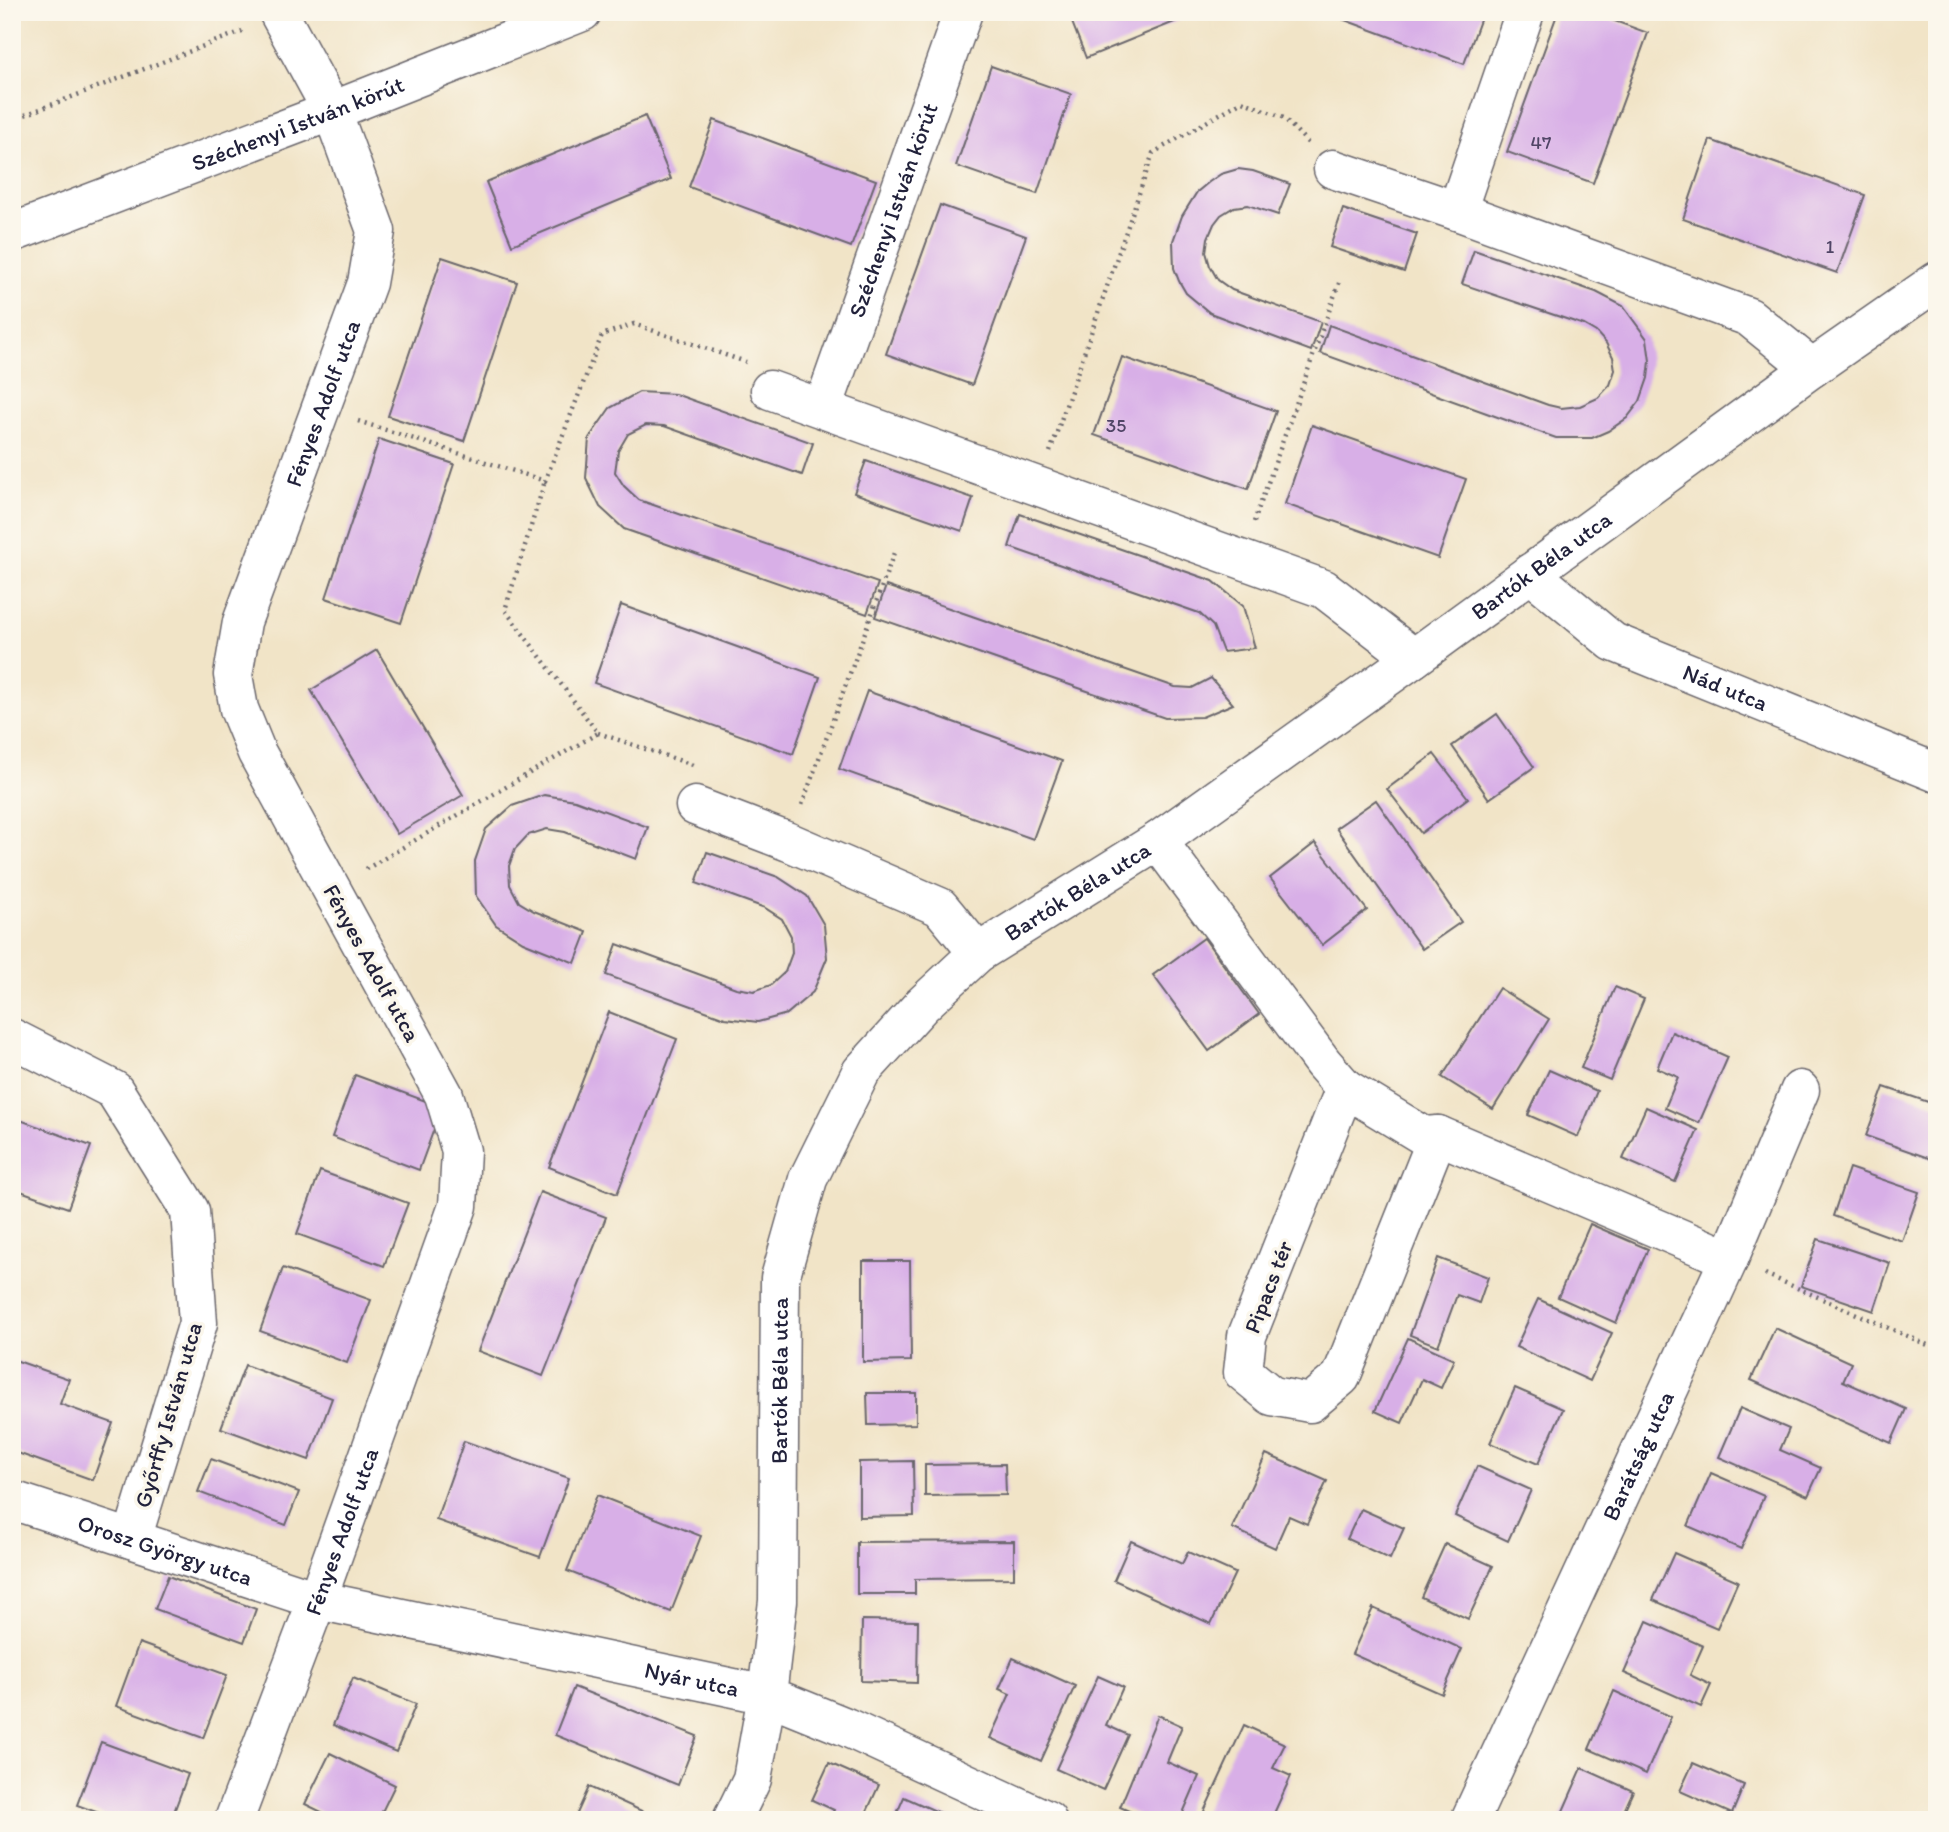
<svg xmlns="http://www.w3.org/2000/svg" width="1949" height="1832" viewBox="0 0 1949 1832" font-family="Itim,sans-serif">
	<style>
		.building { fill: #d8afe7 }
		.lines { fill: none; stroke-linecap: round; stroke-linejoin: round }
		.street-casing { stroke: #6a666c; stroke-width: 41 }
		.secondary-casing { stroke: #6a666c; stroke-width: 41 }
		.path { stroke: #6a666c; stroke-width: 4.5; stroke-dasharray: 2 5; stroke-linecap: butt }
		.street { stroke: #fff; stroke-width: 38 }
		.secondary { stroke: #fff; stroke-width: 38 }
		.labels { text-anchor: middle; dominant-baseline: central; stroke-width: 7; stroke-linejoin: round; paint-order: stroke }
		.number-label { font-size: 19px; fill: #504566 }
		.street-label { font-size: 23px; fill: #22223b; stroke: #fbf7ec }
	</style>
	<rect width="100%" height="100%" fill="#fbf7ec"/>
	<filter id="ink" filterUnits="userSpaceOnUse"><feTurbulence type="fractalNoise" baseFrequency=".0143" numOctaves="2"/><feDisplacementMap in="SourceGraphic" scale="14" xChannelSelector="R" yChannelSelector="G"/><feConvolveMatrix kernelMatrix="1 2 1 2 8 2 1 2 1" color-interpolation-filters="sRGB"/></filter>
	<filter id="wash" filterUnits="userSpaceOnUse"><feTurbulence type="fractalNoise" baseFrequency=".00686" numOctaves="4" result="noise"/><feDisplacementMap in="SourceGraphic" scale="28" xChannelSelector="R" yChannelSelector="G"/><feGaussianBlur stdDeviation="1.57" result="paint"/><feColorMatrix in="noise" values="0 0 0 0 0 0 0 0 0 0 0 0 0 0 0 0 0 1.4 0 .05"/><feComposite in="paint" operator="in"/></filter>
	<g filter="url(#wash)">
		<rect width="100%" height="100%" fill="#f1e4c7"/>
		<g id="blocks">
			<!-- building -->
			<g class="building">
				<polygon points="1068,12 1199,12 1086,58"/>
				<polygon points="1323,12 1483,12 1464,64"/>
				<polygon points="1558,12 1590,12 1648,33 1593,183 1507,152"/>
				<polygon points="991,66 1071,94 1037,194 956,166"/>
				<polygon points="645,116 671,179 512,245 486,182"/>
				<polygon points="714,120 876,180 851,247 689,187"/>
				<polygon points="1710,140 1865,195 1837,273 1683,219"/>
				<polygon points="1238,169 1253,171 1290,184 1278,215 1248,205 1234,207 1221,215 1214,224 1208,238 1206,252 1210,266 1218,280 1232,290 1321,322 1311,351 1210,313 1186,293 1179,281 1174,268 1173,241 1182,216 1197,192 1209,182 1221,174"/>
				<polygon points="940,205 1026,236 972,385 886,354"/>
				<polygon points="1343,209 1417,234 1404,272 1330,247"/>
				<polygon points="1474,250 1596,292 1623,306 1647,339 1650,361 1648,378 1640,401 1627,418 1608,431 1592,438 1556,438 1320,353 1329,325 1548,405 1561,408 1580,406 1598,398 1610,385 1615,370 1613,357 1606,343 1596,332 1584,325 1462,284"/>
				<polygon points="442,257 517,282 464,441 388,416"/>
				<polygon points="1122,357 1276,411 1248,489 1094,435"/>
				<polygon points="639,392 675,394 813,443 802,475 664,426 646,425 628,434 618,451 615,472 624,486 639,500 878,583 867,614 624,529 600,507 586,478 589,438 610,408"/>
				<polygon points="1312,425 1466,479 1438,558 1285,504"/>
				<polygon points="379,439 454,464 401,623 326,598"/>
				<polygon points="866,461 973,498 962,531 854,493"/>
				<polygon points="1020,514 1213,581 1243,606 1255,648 1223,652 1213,626 1199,613 1009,547"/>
				<polygon points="886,586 1175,687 1192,688 1211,678 1233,704 1202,717 1165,718 875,617"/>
				<polygon points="621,605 820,677 793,754 594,683"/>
				<polygon points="377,650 463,795 397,834 311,690"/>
				<polygon points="867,691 1062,761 1033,839 839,769"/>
				<polygon points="1497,714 1534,767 1489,799 1452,746"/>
				<polygon points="1434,754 1468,798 1421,833 1387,789"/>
				<polygon points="544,795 575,800 648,827 636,859 565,832 547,829 528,835 515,849 509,866 510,885 519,902 534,911 587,932 575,963 523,942 496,925 476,896 475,861 486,829 512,806"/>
				<polygon points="1376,800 1461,922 1422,949 1336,828"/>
				<polygon points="1315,843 1367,910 1322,945 1270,878"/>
				<polygon points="707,852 778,877 807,896 824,925 827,958 813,992 787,1014 758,1022 725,1018 606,975 617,944 736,988 754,991 771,985 785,972 792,953 791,936 782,919 765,908 696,883"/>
				<polygon points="1204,938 1259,1014 1209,1051 1153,975"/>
				<polygon points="1615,987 1644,999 1610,1080 1581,1068"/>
				<polygon points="1499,988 1549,1019 1493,1109 1442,1077"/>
				<polygon points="609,1012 677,1039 617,1194 549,1167"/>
				<polygon points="1672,1032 1728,1057 1699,1123 1665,1108 1678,1077 1657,1068"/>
				<polygon points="1549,1070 1597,1091 1578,1137 1528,1115"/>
				<polygon points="355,1075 442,1107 419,1170 332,1137"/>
				<polygon points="1884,1087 1937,1105 1937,1161 1866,1136"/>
				<polygon points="1646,1107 1698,1130 1675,1182 1623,1159"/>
				<polygon points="12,1117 91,1146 68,1208 15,1189 12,1194"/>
				<polygon points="1849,1168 1919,1192 1902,1241 1833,1216"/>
				<polygon points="320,1171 408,1203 384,1266 297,1234"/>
				<polygon points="540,1192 606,1217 543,1376 478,1351"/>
				<polygon points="1590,1224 1648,1249 1616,1323 1558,1297"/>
				<polygon points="1818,1239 1890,1263 1874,1311 1801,1286"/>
				<polygon points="1438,1258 1488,1277 1479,1303 1457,1295 1438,1346 1410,1335"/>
				<polygon points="863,1261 910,1261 911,1361 863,1362"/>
				<polygon points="283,1268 371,1300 347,1363 260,1331"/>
				<polygon points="1538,1299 1612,1333 1590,1381 1516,1347"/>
				<polygon points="1775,1328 1851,1363 1843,1381 1906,1409 1891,1443 1751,1380"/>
				<polygon points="1408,1338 1454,1359 1441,1388 1422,1379 1402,1423 1375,1411"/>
				<polygon points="12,1359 69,1379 60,1404 113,1423 93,1480 12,1451"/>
				<polygon points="245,1365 332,1398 309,1460 221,1428"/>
				<polygon points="1515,1388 1563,1409 1538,1464 1490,1443"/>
				<polygon points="867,1393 916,1393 916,1424 868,1425"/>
				<polygon points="1740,1408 1789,1429 1780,1450 1821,1468 1808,1496 1719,1457"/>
				<polygon points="464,1441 569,1478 540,1557 436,1520"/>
				<polygon points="1266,1454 1327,1481 1307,1524 1289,1516 1275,1548 1232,1528"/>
				<polygon points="211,1459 299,1492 286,1525 198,1492"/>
				<polygon points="913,1461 914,1516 859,1517 859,1462"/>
				<polygon points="1005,1464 1006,1495 925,1496 925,1465"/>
				<polygon points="1477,1466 1531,1490 1508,1541 1455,1516"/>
				<polygon points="1711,1473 1764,1496 1741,1549 1688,1526"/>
				<polygon points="597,1495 701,1536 671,1612 567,1571"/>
				<polygon points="1361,1509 1404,1528 1390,1559 1347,1539"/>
				<polygon points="1014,1541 1014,1578 915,1579 915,1594 857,1594 857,1542"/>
				<polygon points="1131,1541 1182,1564 1188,1552 1235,1573 1211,1624 1114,1580"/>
				<polygon points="1445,1544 1493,1566 1468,1619 1421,1597"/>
				<polygon points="1674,1553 1738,1581 1717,1628 1653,1600"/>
				<polygon points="168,1576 256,1609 244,1642 155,1609"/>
				<polygon points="1373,1608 1462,1649 1442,1694 1352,1654"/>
				<polygon points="862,1620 918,1621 917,1683 861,1681"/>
				<polygon points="1647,1621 1703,1646 1690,1675 1711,1685 1701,1707 1624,1673"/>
				<polygon points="139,1643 227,1675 203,1738 116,1706"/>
				<polygon points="1013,1658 1075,1686 1041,1761 990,1738 1010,1694 999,1689"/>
				<polygon points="1098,1676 1123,1687 1106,1725 1128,1735 1103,1790 1056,1769"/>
				<polygon points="353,1678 416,1704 396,1752 333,1725"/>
				<polygon points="574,1687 697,1736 678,1785 555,1735"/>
				<polygon points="1614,1691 1671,1717 1646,1774 1589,1749"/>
				<polygon points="1158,1715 1182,1726 1167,1762 1199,1776 1180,1820 1149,1820 1120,1807"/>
				<polygon points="1244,1725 1285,1744 1273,1768 1291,1776 1271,1820 1200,1820"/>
				<polygon points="101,1742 188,1774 171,1820 118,1820 77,1805"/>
				<polygon points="330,1753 395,1785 378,1820 338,1820 305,1804"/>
				<polygon points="829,1763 879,1785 863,1820 829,1820 834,1810 812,1800"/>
				<polygon points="1693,1763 1744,1785 1732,1814 1680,1791"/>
				<polygon points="1582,1768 1633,1791 1620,1820 1559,1820"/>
				<polygon points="589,1787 655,1817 654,1820 574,1820"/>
				<polygon points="904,1797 956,1820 894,1820"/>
			</g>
		</g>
	</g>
	<g filter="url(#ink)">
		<use href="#blocks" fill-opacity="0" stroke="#6a666c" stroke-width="2"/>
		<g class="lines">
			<!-- street casing -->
			<g class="street-casing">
				<g id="street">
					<polyline points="1333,169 1457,211 1749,317 1812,368"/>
					<polyline points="1457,211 1525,12"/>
					<polyline points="770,390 1324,589 1414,658"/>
					<path id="s1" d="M823 408 963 12"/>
					<path id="s2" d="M1530 573 1613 642 1937 773"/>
					<polyline points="695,806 789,842 940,907 978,953"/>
					<polyline points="1158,841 1323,1063 1345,1088 1424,1136 1438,1135 1729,1259"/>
					<polyline points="12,1038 114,1090 190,1211 198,1323 132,1539"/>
					<polyline points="1345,1088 1247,1336 1243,1372 1272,1396 1310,1403 1341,1377 1438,1135"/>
					<path id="s3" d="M12 1500 317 1600 767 1695 846 1727 1047 1820"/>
					<path id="s4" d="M234 1820 317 1600 458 1206 461 1151 444 1095 257 753 239 709 233 675 242 622 367 283 376 231 332 111 278 12"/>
					<path id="s5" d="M732 1820 752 1779 767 1695 778 1601 780 1278 808 1179 861 1072 922 1005 978 953 1158 841 1414 658 1812 368 1937 281"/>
					<path id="s6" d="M1470 1820 1729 1259 1800 1090"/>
				</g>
			</g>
			<!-- secondary casing -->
			<g class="secondary-casing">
				<g id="secondary">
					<path id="s7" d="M12 233 332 111 582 12"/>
				</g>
			</g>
			<!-- path -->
			<g class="path">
				<polyline points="12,120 245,30"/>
				<polyline points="358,421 545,481 602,335 634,324 746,362"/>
				<polyline points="1050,452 1153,153 1242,101 1284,118 1308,143"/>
				<polyline points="1254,522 1339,283"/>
				<polyline points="598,733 696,766"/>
				<polyline points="802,805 895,550"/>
				<polyline points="366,869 598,733 505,610 545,481"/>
				<polyline points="1765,1274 1937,1349"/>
			</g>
			<!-- street -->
			<use href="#street" class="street"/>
			<!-- secondary -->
			<use href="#secondary" class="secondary"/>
		</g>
	</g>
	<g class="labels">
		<!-- number labels -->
		<g class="number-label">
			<text x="1541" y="142">47</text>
			<text x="1830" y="246">1</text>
			<text x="1116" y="425">35</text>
		</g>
		<!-- street labels -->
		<g class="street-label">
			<text stroke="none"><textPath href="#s7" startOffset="306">Széchenyi István körút</textPath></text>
			<text stroke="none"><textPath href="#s1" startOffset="210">Széchenyi István körút</textPath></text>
			<text stroke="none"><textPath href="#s4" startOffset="1526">Fényes Adolf utca</textPath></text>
			<text stroke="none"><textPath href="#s5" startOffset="1622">Bartók Béla utca</textPath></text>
			<text stroke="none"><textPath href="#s2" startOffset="229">Nád utca</textPath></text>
			<text stroke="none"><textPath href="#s5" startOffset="1055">Bartók Béla utca</textPath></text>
			<text transform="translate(372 963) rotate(61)">Fényes Adolf utca</text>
			<text transform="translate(1268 1287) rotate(-69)">Pipacs tér</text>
			<text stroke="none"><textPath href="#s5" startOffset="446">Bartók Béla utca</textPath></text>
			<text transform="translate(168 1415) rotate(-74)">Győrffy István utca</text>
			<text stroke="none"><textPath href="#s6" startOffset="401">Barátság utca</textPath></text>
			<text stroke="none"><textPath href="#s4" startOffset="308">Fényes Adolf utca</textPath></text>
			<text stroke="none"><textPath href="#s3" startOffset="161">Orosz György utca</textPath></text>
			<text stroke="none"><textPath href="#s3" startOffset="704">Nyár utca</textPath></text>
		</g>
	</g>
	<!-- margin -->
	<rect width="1949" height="1832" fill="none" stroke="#fbf7ec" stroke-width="42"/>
</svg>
